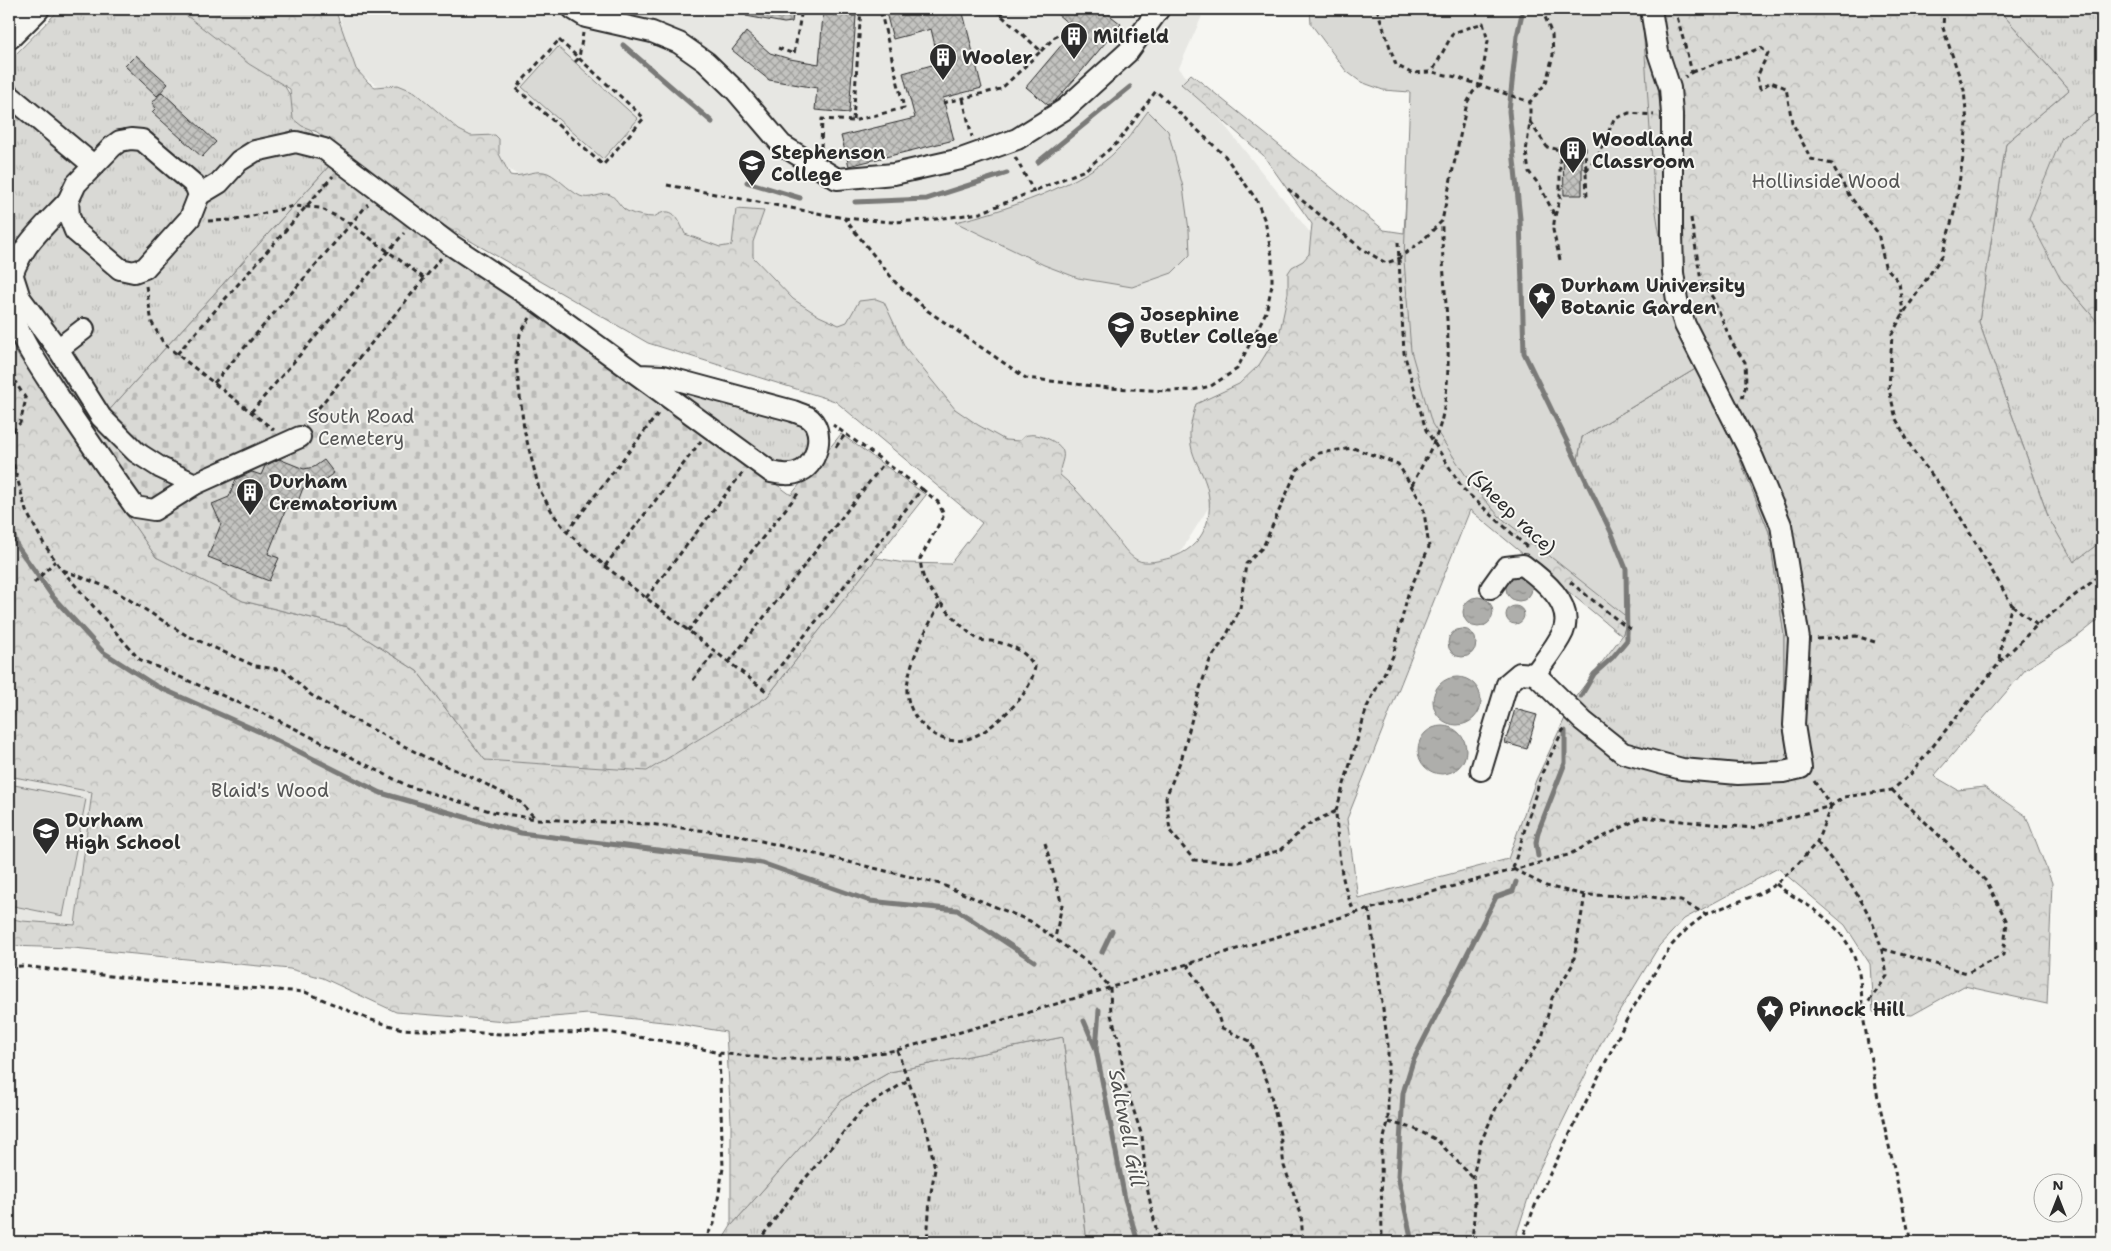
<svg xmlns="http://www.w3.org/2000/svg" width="2111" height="1251" viewBox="0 0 2111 1251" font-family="'Shantell Sans',sans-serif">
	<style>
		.built { fill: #e7e7e3 }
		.grass { fill: url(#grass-tufts); stroke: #828280 }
		.forest { fill: url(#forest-crowns); stroke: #828280; fill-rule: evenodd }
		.cemetery { fill: url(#cemetery-stones); stroke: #828280 }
		.green { fill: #d9d9d5; stroke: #828280 }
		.water { fill: url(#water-ripples); stroke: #7a7a78 }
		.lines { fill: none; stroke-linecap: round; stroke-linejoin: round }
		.stream { stroke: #7a7a78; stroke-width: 5 }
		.building { fill: url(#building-cross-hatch); stroke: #2b2b2b }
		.minor-casing { stroke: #2b2b2b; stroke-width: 24 }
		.major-casing { stroke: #2b2b2b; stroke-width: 29 }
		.path { stroke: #2b2b2b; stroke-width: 3; stroke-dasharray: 5 4; stroke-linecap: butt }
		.minor { stroke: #f6f6f2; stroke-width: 20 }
		.major { stroke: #f6f6f2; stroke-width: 25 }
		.labels { text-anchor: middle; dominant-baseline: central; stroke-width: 4; stroke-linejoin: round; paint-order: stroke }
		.poi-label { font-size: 19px; font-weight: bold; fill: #2b2b2b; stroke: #f6f6f2; text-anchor: start }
		.park-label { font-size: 19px; fill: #565656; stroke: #f6f6f2 }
		.street-label { font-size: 19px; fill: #2b2b2b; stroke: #f6f6f2 }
		.water-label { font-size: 20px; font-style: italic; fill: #525251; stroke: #f6f6f2 }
	</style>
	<defs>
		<pattern id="grass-tufts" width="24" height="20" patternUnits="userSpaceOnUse" patternTransform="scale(1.25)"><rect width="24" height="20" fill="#d9d9d5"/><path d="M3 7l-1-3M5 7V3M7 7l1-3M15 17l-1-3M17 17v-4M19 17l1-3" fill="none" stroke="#babab7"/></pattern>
		<pattern id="forest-crowns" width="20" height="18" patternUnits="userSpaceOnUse" patternTransform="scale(1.25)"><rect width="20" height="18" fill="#d9d9d5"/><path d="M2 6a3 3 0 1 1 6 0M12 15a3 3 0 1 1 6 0" fill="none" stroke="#babab7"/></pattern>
		<pattern id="cemetery-stones" width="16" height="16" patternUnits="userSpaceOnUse" patternTransform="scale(1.25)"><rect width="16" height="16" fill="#d9d9d5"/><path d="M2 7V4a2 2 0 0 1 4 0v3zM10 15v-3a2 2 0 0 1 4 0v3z" fill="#babab7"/></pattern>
		<pattern id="water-ripples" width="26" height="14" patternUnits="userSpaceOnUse" patternTransform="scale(1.25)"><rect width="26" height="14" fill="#aeaeab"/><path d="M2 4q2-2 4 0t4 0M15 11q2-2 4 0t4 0" fill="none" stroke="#8e8e8b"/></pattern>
		<pattern id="building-cross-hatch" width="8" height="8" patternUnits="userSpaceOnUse" patternTransform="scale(1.25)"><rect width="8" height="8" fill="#c3c3c0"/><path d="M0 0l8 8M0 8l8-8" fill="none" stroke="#9f9f9c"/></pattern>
	</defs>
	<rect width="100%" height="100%" fill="#f6f6f2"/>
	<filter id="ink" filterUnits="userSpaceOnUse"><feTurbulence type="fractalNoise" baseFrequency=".02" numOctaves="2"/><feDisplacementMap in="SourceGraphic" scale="10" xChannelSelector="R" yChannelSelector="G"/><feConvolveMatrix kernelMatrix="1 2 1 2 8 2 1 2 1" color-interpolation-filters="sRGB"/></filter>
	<g filter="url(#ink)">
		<!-- built -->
		<g class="built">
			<polygon points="339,9 1205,9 1179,68 1350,283 1159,586 349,67"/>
			<polygon points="9,776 92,792 75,926 22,921 9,918"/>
		</g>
		<!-- grass -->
		<g class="grass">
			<polygon points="60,9 221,9 256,38 331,164 78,445 17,354 9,333 9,61"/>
			<polygon points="1998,9 2102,9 2102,109 2062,137 2060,278 2102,327 2102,541 2074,563 2049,519 1979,322 2006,143 2069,90"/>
			<polygon points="1697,368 1730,435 1769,532 1784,635 1784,723 1788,763 1741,767 1687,760 1624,744 1597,725 1574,699 1622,636 1625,626 1626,569 1612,534 1577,465 1582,437"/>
			<polygon points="669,384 798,419 811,435 807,459 780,469 674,392"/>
			<polygon points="1063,1037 1087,1242 721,1242 731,1226 843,1099 890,1072"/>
		</g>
		<!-- forest -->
		<g class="forest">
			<path d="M178 9H335L356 69 369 83 375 87 398 85 415 92 459 130 471 136 495 135 499 139V154L510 175C520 178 533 170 544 172 554 173 569 191 580 196 589 200 598 194 607 194 616 195 619 207 627 211 635 215 646 217 654 217 673 204 678 218 685 234L720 247 732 245 736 209 764 211 753 242V257L793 299 819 316 839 325 847 322 859 301 876 299 884 302 905 347 955 409 978 425 1005 440 1019 441C1023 438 1024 435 1029 435 1038 433 1061 442 1063 452 1065 459 1059 466 1060 475 1082 493 1097 516 1116 538 1122 545 1128 555 1137 560 1146 565 1161 560 1170 558 1204 548 1216 516 1206 484 1202 471 1193 459 1191 445 1188 430 1192 419 1196 404L1239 384 1259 365 1280 331 1288 293V273L1292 267 1303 261 1309 254 1312 224 1263 155 1181 84 1191 74 1384 230 1404 233 1417 9H1998L2069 90 2006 143 1979 322 2049 519 2074 562 2102 541V617L2077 637 2026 669 1934 776 1958 790 1984 787 2026 816 2052 883 2047 1004 1964 986 1912 1015 1873 1012 1870 964 1845 925 1778 868 1684 919 1659 946 1604 1037 1534 1180 1514 1242H1087L1063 1037 890 1072 843 1099 731 1226V1121L726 1032 673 1023 588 1014 506 1021 396 1012 323 978 290 969 73 948 9 946V918L22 921 75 925 92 792 9 776V333L17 354 156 557 243 601 348 627 417 671 485 760 767 697 876 558 904 563 950 564 982 523 835 401 648 343 448 228 317 132 302 126 293 119 290 89 249 64ZM1697 368 1730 435 1769 532 1784 635V724L1788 763 1740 767 1687 760 1624 744 1597 725 1574 699 1536 780 1508 859 1358 898 1347 819 1470 510 1622 636 1628 618 1626 569 1612 534 1577 465 1582 437Z"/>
			<polygon points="2102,109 2102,327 2060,278 2029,218 2062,137"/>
		</g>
		<!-- cemetery -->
		<polygon class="cemetery" points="331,164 584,344 791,495 841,434 926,495 767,697 647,771 485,760 417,671 348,627 243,601 156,557 78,445"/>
		<!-- green -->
		<g class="green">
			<polygon points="1310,9 1642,9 1655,206 1670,300 1697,368 1582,437 1577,465 1612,534 1626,569 1628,618 1499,516 1472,485 1432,424 1411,351 1404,260 1410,92 1383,90 1361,82 1346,71 1311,24"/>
			<polygon points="558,47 638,119 603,159 522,87"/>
			<path d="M1148 111 1168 131 1183 187 1189 230 1190 255 1172 273 1132 287 1078 278 1044 265 955 222C999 213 1087 183 1117 150 1129 139 1138 124 1148 111Z"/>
			<polygon points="9,784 86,799 63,916 9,905"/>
		</g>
		<!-- water -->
		<g class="water">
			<circle cx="1519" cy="588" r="13"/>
			<circle cx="1478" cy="612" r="15"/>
			<circle cx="1515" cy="615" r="9"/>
			<circle cx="1462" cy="643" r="14"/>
			<circle cx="1457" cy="701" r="24"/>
			<circle cx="1442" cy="750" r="24"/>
		</g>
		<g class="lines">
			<!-- stream -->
			<g class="stream">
				<polyline points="1523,9 1517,36 1509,111 1520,219 1524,353 1612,534 1626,569 1627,640 1612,658 1594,674 1581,696"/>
				<polyline points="623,45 712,122"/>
				<polyline points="1038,162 1130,87"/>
				<polyline points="747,182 800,198"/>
				<polyline points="855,202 926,199 1007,173"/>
				<polyline points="9,520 17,546 53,597 103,652 156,686 260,732 381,793 521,833 762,863 870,901 957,910 1034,961"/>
				<polyline points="1538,856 1536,843 1538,832 1565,763 1565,731"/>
				<polyline points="1102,952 1112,931"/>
				<polyline points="1084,1021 1096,1049 1125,1199 1138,1242"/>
				<polyline points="1096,1049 1099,1010"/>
				<polyline points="1412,1242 1398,1176 1403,1093 1413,1061 1496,897 1513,891 1516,882"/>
			</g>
		</g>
		<!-- building -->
		<g class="building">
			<polygon points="747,9 794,9 792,22 784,23 746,16"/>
			<polygon points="829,9 852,9 852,16 856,16 849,113 815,110 817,88 769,80 732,50 746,32 770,53 790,59 819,64 823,14 829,14"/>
			<polygon points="885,9 962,9 982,88 943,98 954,140 849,166 841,136 915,118 903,73 939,63 931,29 893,39"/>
			<polygon points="1051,9 1102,9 1121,24 1075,79 1055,101 1048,105 1026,87 1075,29"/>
			<polygon points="136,55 168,84 157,96 125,66"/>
			<polygon points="162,92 216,142 202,157 152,112 156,108 152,103"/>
			<polygon points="1563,152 1582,152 1582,195 1564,195"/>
			<polygon points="279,459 304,469 314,467 324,460 334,473 321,482 303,488 297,504 286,509 268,554 279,558 269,581 208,557 221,524 212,504 229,497 236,479 252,472 261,475 265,466"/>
			<polygon points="1515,709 1537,715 1527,749 1505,743"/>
		</g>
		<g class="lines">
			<!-- minor casing -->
			<g class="minor-casing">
				<g id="minor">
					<polyline points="573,9 586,17 652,32 679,43 706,62 735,90 782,145 837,179 894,174 961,159 1017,139 1065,109 1128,52 1159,9"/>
					<polyline points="9,95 93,165"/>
					<polygon points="131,139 142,140 195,185 199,195 190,218 145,268 134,272 120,269 75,231 69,216 68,201 76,184 113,146 120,141"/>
					<path d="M199 195 219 183 239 161 255 151 296 142 324 149 451 245 539 303 771 472C781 474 791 476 801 471 818 463 826 429 808 417 804 415 798 413 793 411L663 376 639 375"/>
					<polyline points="12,273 20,298 58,349 101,417 136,452 161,468 195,484"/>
					<path d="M9 287C17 248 43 228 68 201"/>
					<path d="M9 303C18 338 40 367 59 397 84 434 109 471 135 507L154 510 195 484 300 437"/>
					<polyline points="58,349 84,329"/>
					<path d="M1491 588 1506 567 1523 565C1542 579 1575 604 1563 632 1556 647 1544 661 1535 674L1583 721 1623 753 1682 769 1738 774 1783 772 1801 768 1794 725 1799 639 1781 525 1753 458 1685 325 1677 300 1673 273 1672 233V114L1670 88 1658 52 1651 9"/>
					<polyline points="1481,770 1507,684 1520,673 1535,674"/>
				</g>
			</g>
			<!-- major casing -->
			<g class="major-casing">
				<polyline id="major" points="9,36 36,9"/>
			</g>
			<!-- path -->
			<g class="path">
				<polyline points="1128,9 1135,14"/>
				<polyline points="1377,9 1396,65 1411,73 1432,72 1456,77 1530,102"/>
				<polyline points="1542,9 1552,35 1553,55 1546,83 1530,102 1530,122 1526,152 1529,172 1540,186 1555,216"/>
				<polyline points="1675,9 1692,72 1685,77"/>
				<polyline points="1944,9 1943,28 1964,90 1967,123 1963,157 1955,209 1942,256 1903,314 1892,334 1889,389 1896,419 1914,452 1939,484 1958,513 2012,605 2002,639 2000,661"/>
				<polyline points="1000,15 1005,9"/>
				<polygon points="559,40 644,118 603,165 516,88"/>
				<polyline points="778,48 794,54 802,9"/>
				<polyline points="1041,51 1071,21"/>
				<polyline points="575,62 579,58 583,33"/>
				<polyline points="1692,72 1761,48 1768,53 1757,77 1760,89 1771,82 1786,88 1792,122 1811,159 1832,164 1849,195 1878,233 1885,266 1899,282 1903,313"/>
				<polyline points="963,99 972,137"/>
				<polyline points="943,103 1001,89 1041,51 994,9"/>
				<polyline points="853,120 861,9"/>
				<polyline points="1530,122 1547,147 1560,150"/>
				<polyline points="821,148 822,119 853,121 904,108 880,9"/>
				<polyline points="1015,157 1034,192"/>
				<polyline points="1586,171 1600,152 1614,119 1629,113 1654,115"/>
				<polyline points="667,185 844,218 891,222 929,220 980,213 1085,170 1118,142 1156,91 1225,156 1256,199 1265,221 1272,256 1272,285 1266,312 1237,369 1211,386 1193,390 1170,391 1109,388 1026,378 928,311 896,283 844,218"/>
				<polyline points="1288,189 1362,249 1386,263 1398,259 1422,241 1442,221 1467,103 1473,92 1480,86 1488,41 1483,23 1453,33 1432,72"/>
				<polyline points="1691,218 1701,281 1713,298 1732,343 1745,362 1746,385 1742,398"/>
				<polyline points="208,221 236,220 294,206 320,208 351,224 424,278"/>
				<polyline points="1398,242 1404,353 1426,430 1463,489 1528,548"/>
				<polyline points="1560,260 1553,230 1555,216 1560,199 1560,150 1585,148 1587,198"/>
				<polyline points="146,286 152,323 164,344 274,430"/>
				<polyline points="530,318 520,334 516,363 524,429 539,489 554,515 567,532 605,566 766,691"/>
				<polyline points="177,354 333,176"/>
				<polyline points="9,372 26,399 20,423 9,435"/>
				<polyline points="214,383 368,204"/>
				<polyline points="251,412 404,233"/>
				<polyline points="307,422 441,258"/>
				<polyline points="9,447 26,511 44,544 62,570 139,659 278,720 408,786 493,812 536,819 649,824 732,834 940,884 1030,921 1087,962 1110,987 1111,1015 1120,1044 1124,1081 1142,1136 1146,1183 1159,1242"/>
				<polyline points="836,447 846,433"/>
				<path d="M1412 485C1422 465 1435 444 1441 422 1457 358 1441 287 1442 222"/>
				<path d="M922 489 938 502 944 515 920 559C921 566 922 575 925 581 931 594 968 636 980 640 983 641 987 641 991 641 1010 644 1025 650 1035 667 1031 688 1018 703 1002 717 974 743 945 753 917 719 911 711 906 697 907 687 910 658 927 628 941 602"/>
				<polyline points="567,532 660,411"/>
				<polyline points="605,566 701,441"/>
				<polyline points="63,570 112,589 186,635 255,666 284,670 311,695 345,715 423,756 476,779 520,802 535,818"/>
				<polyline points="1570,582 1625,626 1633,630"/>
				<polyline points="34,583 55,561"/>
				<polyline points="646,598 743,472"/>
				<polyline points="2012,605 2037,625"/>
				<polyline points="688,631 800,491"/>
				<polyline points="1817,639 1856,636 1878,643"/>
				<polyline points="729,662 885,462"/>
				<polyline points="693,680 715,652"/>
				<polyline points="769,680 922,489 833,425"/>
				<polyline points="1814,781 1831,806"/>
				<path d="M1336 811 1367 707 1393 656 1408 594 1429 547 1423 505 1398 464 1353 448 1319 453 1297 470 1263 547 1246 564 1240 609 1225 638 1210 660 1199 691 1182 757 1166 797 1170 831 1194 860 1238 862 1281 850 1307 825 1336 811C1338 847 1339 880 1355 913"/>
				<path d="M1817 842C1854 887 1878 916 1887 976L1862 1011 1878 1098 1911 1242"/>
				<polyline points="1045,843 1062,905 1055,938"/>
				<polyline points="1513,868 1542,773 1563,730 1567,728"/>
				<polyline points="1513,869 1546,886 1585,895 1644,896 1681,901 1706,914"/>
				<path d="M1776 884C1788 894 1802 901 1815 910 1853 938 1862 965 1862 1011"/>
				<polyline points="1369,909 1388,1045 1388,1122 1381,1150 1382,1242"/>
				<polyline points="1883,949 1967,973 2003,955 2007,922 1987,882 1892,790"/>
				<polyline points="1187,964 1215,1007 1222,1028 1250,1041 1268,1083 1280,1134 1284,1166 1301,1214 1303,1242"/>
				<polyline points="9,967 22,966 163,982 305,992 368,1019 402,1029 501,1034 607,1032 682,1044 719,1053 776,1059 842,1059 897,1050 1010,1018 1355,913 1568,855 1642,817 1752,828 1831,806 1844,797 1892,790 1910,775 2000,662 2037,625 2102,574"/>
				<polyline points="897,1050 928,1134 935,1169 930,1198 927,1242"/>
				<polyline points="1388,1122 1413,1128 1437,1140 1472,1177"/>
				<polyline points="703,1242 714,1224 723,1168 719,1053"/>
				<polyline points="758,1242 803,1181 863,1109 908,1080"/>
				<polyline points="1472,1242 1475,1205 1473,1177 1480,1144 1496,1108 1542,1038 1552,998 1573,964 1585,895"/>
				<polyline points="1521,1242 1538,1198 1630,1013 1671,946 1688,928 1706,914 1761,893 1776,884 1796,866 1817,842 1831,806"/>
			</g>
			<!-- minor -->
			<use href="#minor" class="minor"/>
			<!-- major -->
			<use href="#major" class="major"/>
		</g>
	</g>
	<!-- icons -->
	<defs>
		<g id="building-pin" transform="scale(1.4375)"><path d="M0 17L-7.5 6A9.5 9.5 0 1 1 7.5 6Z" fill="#2b2b2b" stroke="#f6f6f2"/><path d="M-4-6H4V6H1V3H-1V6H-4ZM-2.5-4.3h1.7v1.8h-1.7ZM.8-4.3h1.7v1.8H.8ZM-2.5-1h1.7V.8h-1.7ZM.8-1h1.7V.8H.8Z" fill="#fff"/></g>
		<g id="university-pin" transform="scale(1.4375)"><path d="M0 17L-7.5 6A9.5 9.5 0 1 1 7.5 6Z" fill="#2b2b2b" stroke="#f6f6f2"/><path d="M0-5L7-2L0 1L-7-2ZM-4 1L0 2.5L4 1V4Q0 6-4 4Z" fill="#fff"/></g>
		<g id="sight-pin" transform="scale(1.4375)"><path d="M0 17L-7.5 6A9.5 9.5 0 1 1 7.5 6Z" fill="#2b2b2b" stroke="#f6f6f2"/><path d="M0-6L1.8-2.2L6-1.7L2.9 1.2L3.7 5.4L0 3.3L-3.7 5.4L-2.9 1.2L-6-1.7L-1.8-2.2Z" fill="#fff"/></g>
		<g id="school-pin" transform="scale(1.4375)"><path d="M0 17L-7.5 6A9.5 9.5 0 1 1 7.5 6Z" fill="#2b2b2b" stroke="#f6f6f2"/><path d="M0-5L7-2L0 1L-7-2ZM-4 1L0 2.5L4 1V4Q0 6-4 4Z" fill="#fff"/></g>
	</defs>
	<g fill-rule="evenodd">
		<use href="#building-pin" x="1074" y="36"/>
		<use href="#building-pin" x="943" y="57"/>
		<use href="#building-pin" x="1573" y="150"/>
		<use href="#university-pin" x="752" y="163"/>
		<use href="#sight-pin" x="1542" y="296"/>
		<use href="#university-pin" x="1121" y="325"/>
		<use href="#building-pin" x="250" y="492"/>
		<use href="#school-pin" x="46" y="831"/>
		<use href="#sight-pin" x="1770" y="1009"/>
	</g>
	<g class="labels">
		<!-- poi labels -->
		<g class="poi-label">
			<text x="1093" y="36">Milfield</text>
			<text x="962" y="57">Wooler</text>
			<text x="1592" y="139">Woodland<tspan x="1592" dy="22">Classroom</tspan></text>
			<text x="771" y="152">Stephenson<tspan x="771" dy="22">College</tspan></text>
			<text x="1561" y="285">Durham University<tspan x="1561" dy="22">Botanic Garden</tspan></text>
			<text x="1140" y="314">Josephine<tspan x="1140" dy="22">Butler College</tspan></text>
			<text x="269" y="481">Durham<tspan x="269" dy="22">Crematorium</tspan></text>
			<text x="65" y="820">Durham<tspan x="65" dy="22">High School</tspan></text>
			<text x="1789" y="1009">Pinnock Hill</text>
		</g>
		<!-- park labels -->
		<g class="park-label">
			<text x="1826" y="181">Hollinside Wood</text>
			<text x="361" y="416">South Road<tspan x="361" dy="22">Cemetery</tspan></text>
			<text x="270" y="790">Blaid's Wood</text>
		</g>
		<!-- street labels -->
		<g class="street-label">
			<text transform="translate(1512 512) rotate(44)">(Sheep race)</text>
		</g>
		<!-- water labels -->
		<g class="water-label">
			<text transform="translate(1127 1128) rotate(79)">Saltwell Gill</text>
		</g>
	</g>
	<!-- margin -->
	<rect width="2111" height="1251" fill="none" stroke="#f6f6f2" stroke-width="30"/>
	<rect x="15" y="15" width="2081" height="1221" fill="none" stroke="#2b2b2b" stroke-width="2" filter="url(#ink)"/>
	<!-- north arrow -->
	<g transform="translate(2058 1198)"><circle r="24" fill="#f6f6f2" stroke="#a5a5a2"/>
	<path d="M0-4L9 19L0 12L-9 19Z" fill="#2b2b2b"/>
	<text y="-8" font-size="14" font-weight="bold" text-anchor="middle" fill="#2b2b2b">N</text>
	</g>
</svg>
